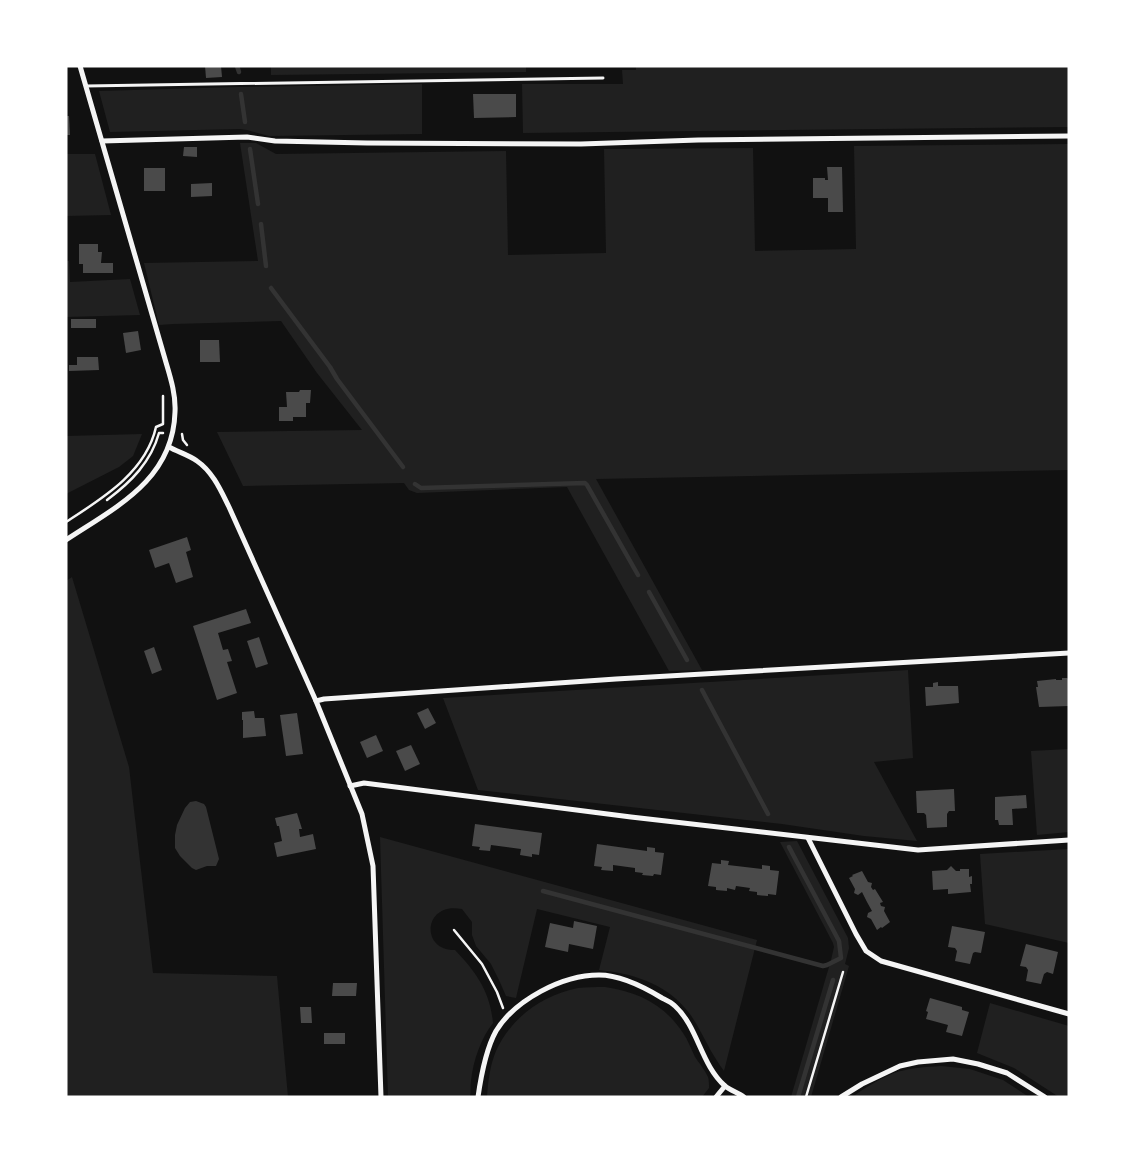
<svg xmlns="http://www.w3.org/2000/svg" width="1135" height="1163" viewBox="0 0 1135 1163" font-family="'Alegreya Sans',sans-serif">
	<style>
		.green { fill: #202020 }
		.water { fill: #333 }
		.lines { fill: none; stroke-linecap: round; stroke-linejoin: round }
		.stream { stroke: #333; stroke-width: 4.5 }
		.building { fill: #4a4a4a }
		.path { stroke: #f5f5f5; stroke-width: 2.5 }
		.service { stroke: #f5f5f5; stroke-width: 3 }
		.minor { stroke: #f5f5f5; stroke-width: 5 }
	</style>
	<rect width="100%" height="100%" fill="#111"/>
	<!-- green -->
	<g class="green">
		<polygon points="271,66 526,66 526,72 271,75"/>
		<polygon points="636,66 1069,66 1069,127 523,133 522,84 623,84 622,70 636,70"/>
		<polygon points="422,84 422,134 269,136 247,130 240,129 110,132 99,91 237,87"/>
		<polygon points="240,143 256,143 276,154 506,151 508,255 606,253 604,149 753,148 755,251 856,249 854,146 1069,144 1069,470 596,479 702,670 669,671 567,487 417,493 409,490 404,483 243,486 217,432 362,430 317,373 281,321 173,324 159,325 144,263 258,261"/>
		<polygon points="66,154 95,154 111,215 66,216"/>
		<polygon points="66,261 69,261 70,282 130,279 140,315 66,317"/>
		<polygon points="142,434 133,456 119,467 66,494 66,436"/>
		<polygon points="72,577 129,767 153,973 277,976 288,1097 66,1097 66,581"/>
		<polygon points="908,670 913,758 874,762 917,841 864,836 782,824 478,790 443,698"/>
		<polygon points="1069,749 1069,832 1037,835 1031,751"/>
		<path d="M380 837 757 940 724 1071C719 1064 715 1058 711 1051 703 1037 696 1020 685 1008 664 983 631 973 599 970L610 927 537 909 516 998 506 996 499 980 491 964 476 946 472 935V922L462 909C423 901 420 951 455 950 476 972 490 991 493 1023 481 1038 473 1061 471 1081 470 1086 471 1092 470 1097H388Z"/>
		<polygon points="797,841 848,938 849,948 845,964 849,966 811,1097 791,1097 831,960 834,947 833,943 780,842"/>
		<polygon points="1069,849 1069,943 985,924 980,854"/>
		<path d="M605 987C638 992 664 1004 683 1033 688 1040 691 1049 695 1057 699 1063 705 1070 708 1077 709 1080 709 1085 709 1088L702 1097H487C488 1082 490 1065 496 1051 511 1018 542 995 578 988 587 987 596 987 605 987Z"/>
		<polygon points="990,1003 1069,1026 1069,1097 1059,1097 1014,1068 977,1053"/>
		<path d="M941 1066 970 1069 1003 1080 1029 1097H852C865 1088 879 1079 894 1073 909 1068 926 1067 941 1066Z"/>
	</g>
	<!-- water -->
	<polygon class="water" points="196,801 204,804 206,807 219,859 216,866 207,866 196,870 192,868 180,856 175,848 175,835 177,825 185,808 190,802"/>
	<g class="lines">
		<!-- stream -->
		<g class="stream">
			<polyline points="237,66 239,72"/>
			<polyline points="241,94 245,122"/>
			<polyline points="250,149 258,204"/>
			<polyline points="261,224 266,266"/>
			<polyline points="271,288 330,367 337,379 403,467"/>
			<polyline points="415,484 421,488 585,483 587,485 638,575"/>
			<polyline points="649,592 687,660"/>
			<polyline points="702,690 768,814"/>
			<polyline points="543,891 823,966 827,965 841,958 839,941 789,847"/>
			<polyline points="798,1097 833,980"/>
		</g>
	</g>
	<!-- building -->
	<g class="building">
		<polygon points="205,66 221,66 222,77 206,78"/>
		<polygon points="473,94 516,94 516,117 474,118"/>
		<polygon points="66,116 69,116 70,135 66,135"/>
		<polygon points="184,147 197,147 197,157 183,156"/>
		<polygon points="827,167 842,167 843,212 828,212 828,198 813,198 813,178 825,178 825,180 828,180"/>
		<rect x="144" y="168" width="21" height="23"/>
		<polygon points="212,183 212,196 191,197 191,184"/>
		<polygon points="79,244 98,244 98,252 102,252 101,263 113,263 113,273 83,273 83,264 79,264"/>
		<rect x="71" y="319" width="25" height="9"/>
		<polygon points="138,331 141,350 126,353 123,333"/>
		<polygon points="200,340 219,340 220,362 200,362"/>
		<polygon points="77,357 98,357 99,370 69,371 69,365 77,365"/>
		<polygon points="300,390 311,390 310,403 306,403 306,417 293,417 293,421 279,421 279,407 287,407 286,392 299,392"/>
		<polygon points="187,537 191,550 186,552 193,577 176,583 169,563 155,568 149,550"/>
		<polygon points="246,609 251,623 218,633 223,650 228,649 232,661 227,662 237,693 217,700 193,626"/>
		<polygon points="259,637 268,664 256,668 247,641"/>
		<polygon points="154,647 162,670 152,674 144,651"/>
		<polygon points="1062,678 1067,678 1069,679 1069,706 1039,707 1036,687 1038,687 1037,681 1056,679 1056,680 1062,680"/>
		<polygon points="938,682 938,686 958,686 959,703 926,706 925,687 933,687 933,683"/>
		<polygon points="428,708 436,723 425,729 417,713"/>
		<polygon points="254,711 255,718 264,718 266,736 243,738 243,720 242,720 242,712"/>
		<polygon points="297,713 303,754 286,756 280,715"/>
		<polygon points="376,735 383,751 367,758 360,742"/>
		<polygon points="411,745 420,764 405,771 396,751"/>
		<polygon points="954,789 955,811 949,811 947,814 947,827 927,828 926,815 924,813 917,813 916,791"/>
		<polygon points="1026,795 1027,808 1012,809 1013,825 999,825 998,820 995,820 995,797"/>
		<polygon points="297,813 302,829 299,829 300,837 313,834 316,849 277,857 274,843 282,841 279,826 277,826 275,818"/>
		<polygon points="475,824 542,833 539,855 532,854 532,857 520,855 521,849 491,845 490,851 479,850 480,847 472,846"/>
		<polygon points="597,844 647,851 647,847 655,848 655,852 664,853 661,875 654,874 653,876 642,875 643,873 635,872 635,868 613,865 613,871 601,870 602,867 594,866"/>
		<polygon points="721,860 729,861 728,865 762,869 762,865 770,866 770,870 779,871 776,895 768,894 768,896 757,895 757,892 749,891 750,888 736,886 735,890 727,888 727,891 716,890 716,887 708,886 712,863 721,864"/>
		<polygon points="951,866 956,871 960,871 960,869 969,869 969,877 972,876 972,884 970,884 971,892 948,894 948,889 933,890 932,871 947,870"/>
		<polygon points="862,871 868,882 872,883 871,887 873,890 875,889 883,902 880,903 881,906 885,907 884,911 890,922 882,928 881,927 877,930 871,919 867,917 868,913 872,911 867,902 862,892 858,895 854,893 855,889 849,878 853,876 852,875"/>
		<polygon points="574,921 597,926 593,949 569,944 568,952 545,947 550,923 573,928"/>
		<polygon points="952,926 985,932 981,953 975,952 973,953 970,964 955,961 957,951 955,948 948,947"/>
		<polygon points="1026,944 1058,952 1053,974 1047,972 1044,974 1041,984 1026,981 1028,970 1026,967 1020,966"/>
		<polygon points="333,983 357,983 356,996 332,996"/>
		<polygon points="930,998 962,1007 962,1010 969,1012 962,1036 946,1032 948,1025 926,1019 928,1012 926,1011"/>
		<polygon points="300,1007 311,1007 312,1023 301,1023"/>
		<rect x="324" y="1033" width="21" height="11"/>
	</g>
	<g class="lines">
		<!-- path -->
		<g class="path">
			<polyline points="182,434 183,440 187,445"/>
			<path d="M107 500C131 482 151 462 159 433H163"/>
			<path d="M66 522C103 498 146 472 156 427L163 424V396"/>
			<polyline points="454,930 482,964 497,992 503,1008"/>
			<polyline points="806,1097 843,972"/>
		</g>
		<!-- service -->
		<polyline class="service" points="86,86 603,78"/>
		<!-- minor -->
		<g class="minor">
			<polyline points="102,141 247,137 275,141 367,143 581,144 698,140 1069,136"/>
			<path d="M169 447C178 452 189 455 197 461 213 472 221 491 229 507L316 701 362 814 373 866 381 1097"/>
			<path d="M66 540C116 507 173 480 175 412 176 394 170 376 165 359L80 66"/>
			<polyline points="316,701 324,699 616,679 1069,653"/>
			<polyline points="350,786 364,783 631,817 918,850 1069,840"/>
			<polyline points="808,838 856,934 866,951 881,961 1069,1014"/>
			<path d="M478 1097C481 1076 486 1049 496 1031 515 1000 562 975 599 975 621 975 644 987 662 998 666 1000 671 1002 675 1006 698 1027 701 1065 725 1086 730 1090 738 1093 744 1097"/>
			<polyline points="716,1097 725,1086"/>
			<polyline points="841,1097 862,1084 900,1066 918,1062 953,1059 978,1064 1007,1073 1045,1097"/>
		</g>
	</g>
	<!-- border -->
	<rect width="1135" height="1163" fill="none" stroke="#ffffff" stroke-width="135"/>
</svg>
